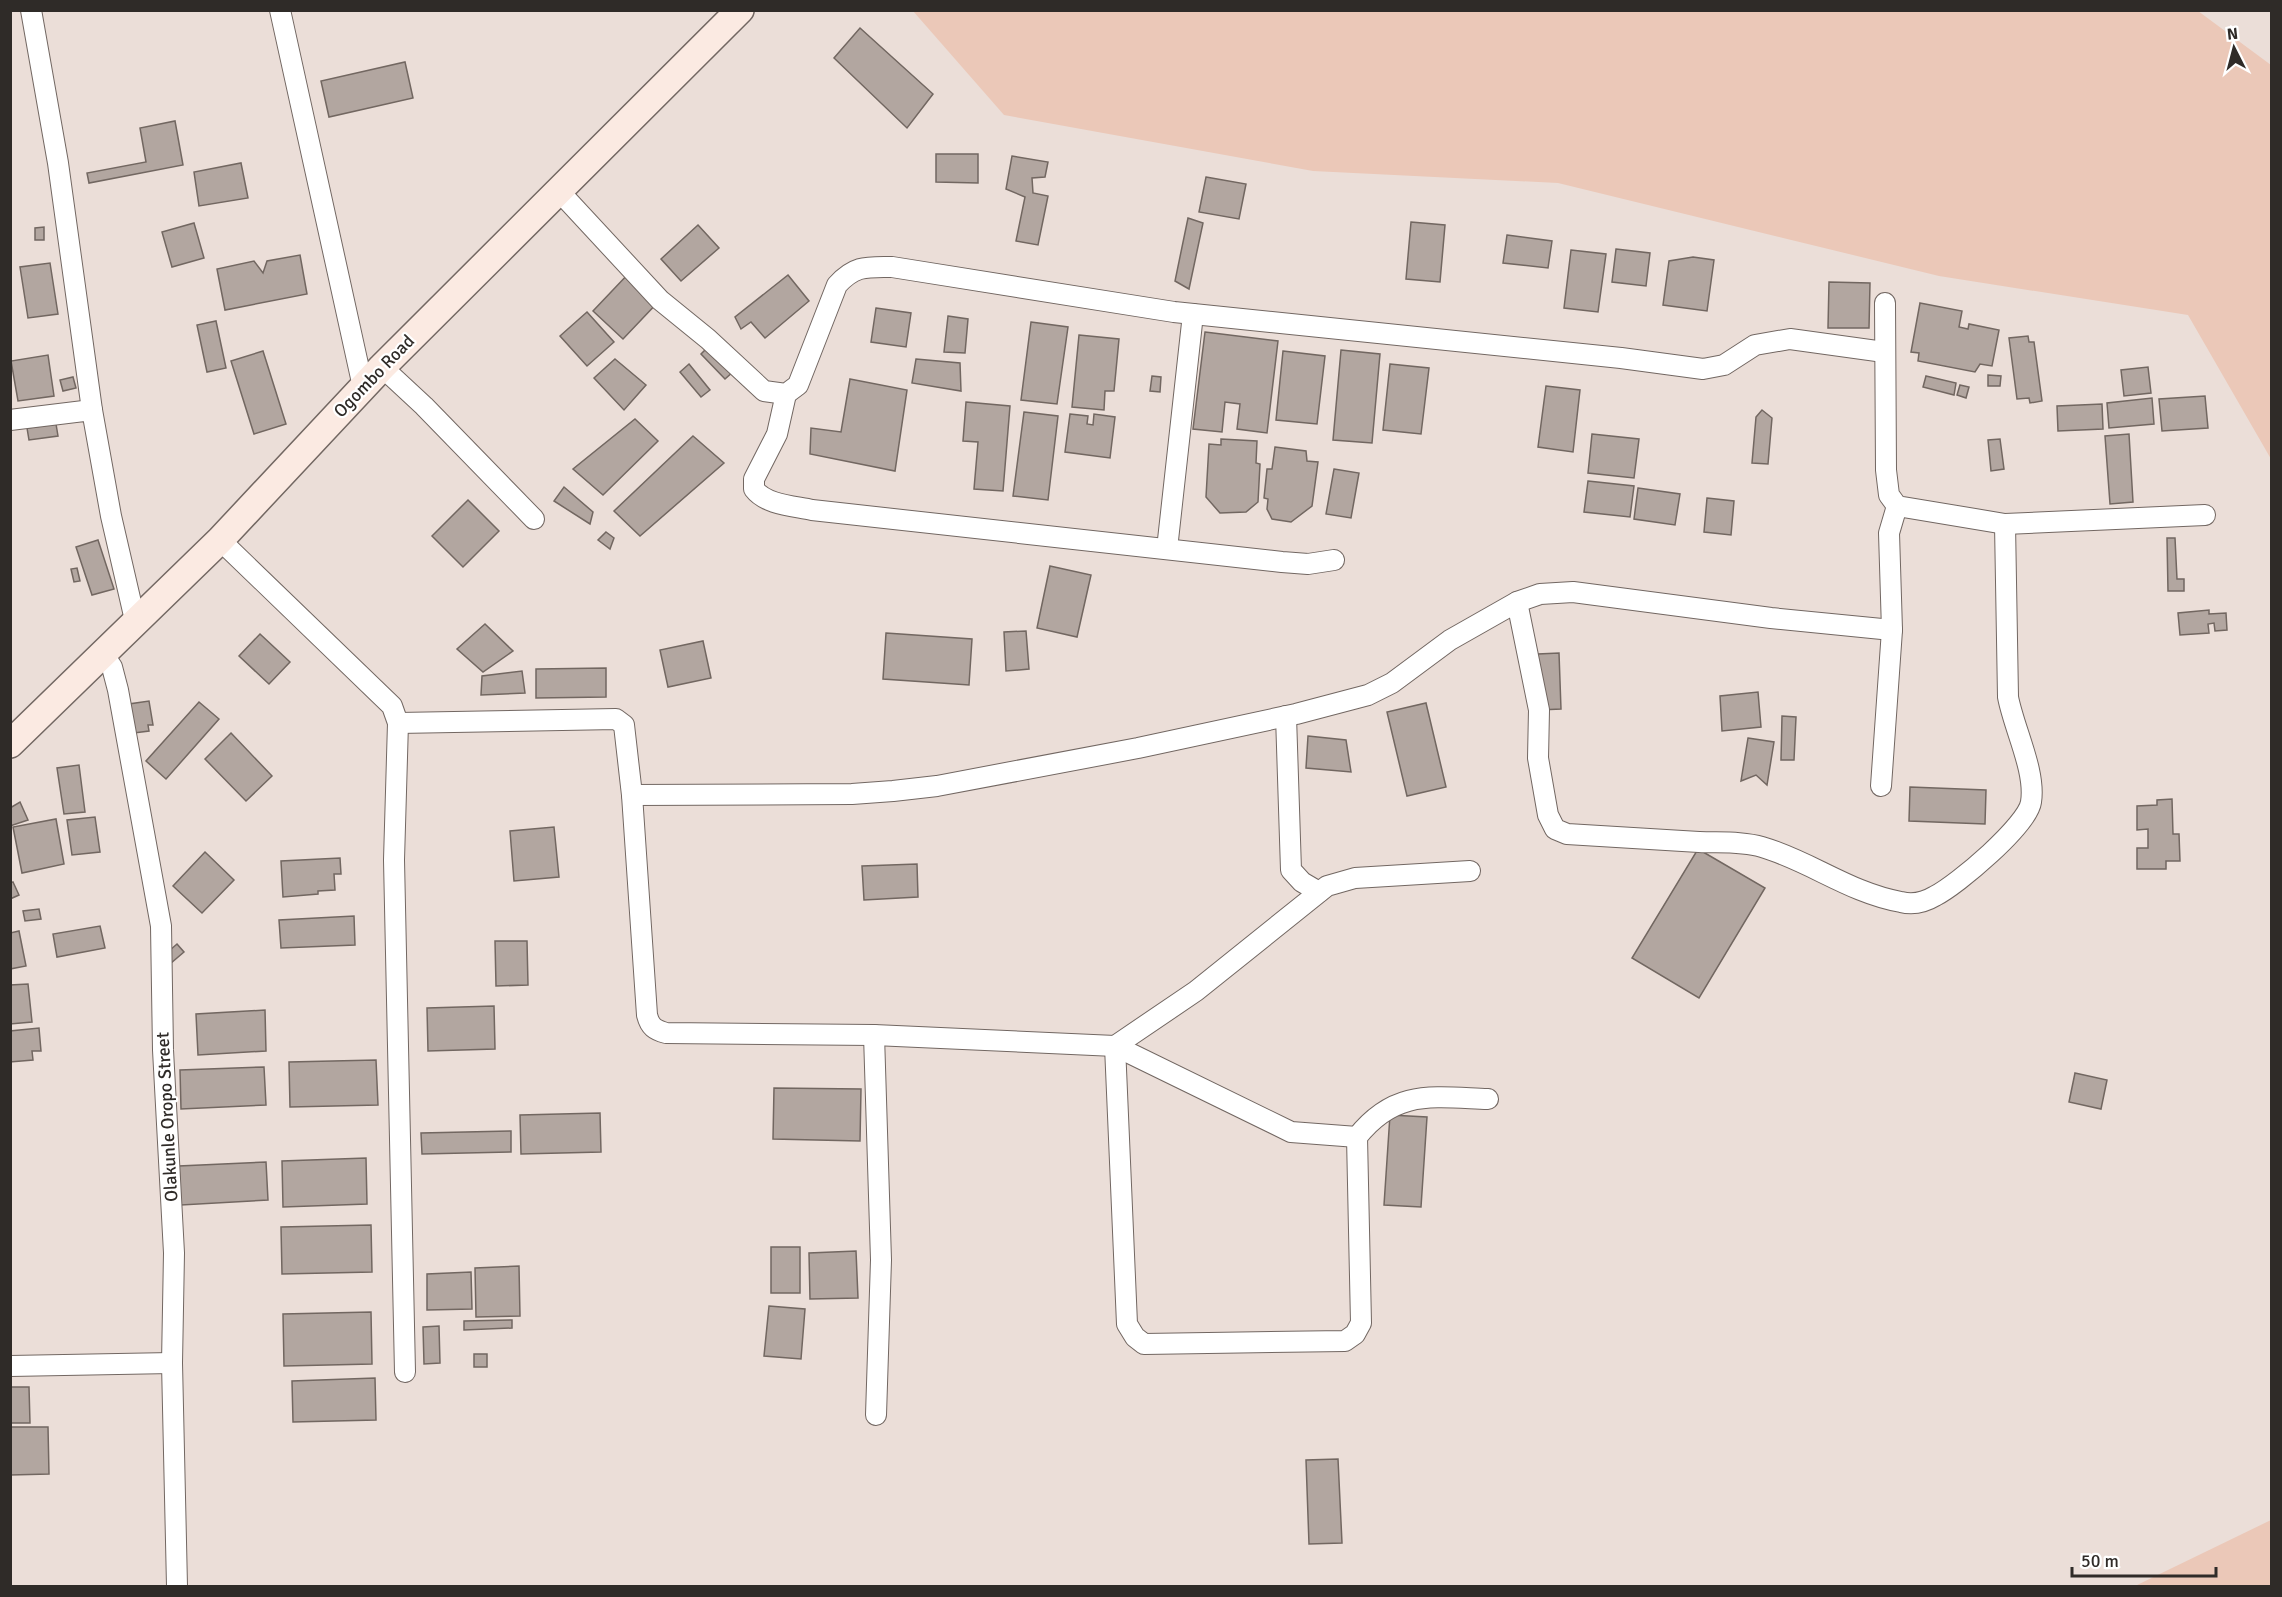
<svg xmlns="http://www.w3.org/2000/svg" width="2282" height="1597" viewBox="0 0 2282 1597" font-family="Signika,sans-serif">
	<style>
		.green { fill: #ebc8b8 }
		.building { fill: #b2a6a0; stroke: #726761; stroke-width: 1.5 }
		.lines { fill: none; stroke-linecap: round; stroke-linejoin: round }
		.minor-casing { stroke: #726762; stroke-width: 22 }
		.secondary-casing { stroke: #726762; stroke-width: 30 }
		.minor { stroke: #fff; stroke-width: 20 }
		.secondary { stroke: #fbeae2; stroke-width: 27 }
		.labels { text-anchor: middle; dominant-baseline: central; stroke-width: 4.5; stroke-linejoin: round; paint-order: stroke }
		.street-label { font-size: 18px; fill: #2f2b28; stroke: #fff }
	</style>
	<rect width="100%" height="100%" fill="#ebded8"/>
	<!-- green -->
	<g class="green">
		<polygon points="913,11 2198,11 2271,65 2271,459 2188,315 1939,276 1558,183 1313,171 1004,115"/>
		<polygon points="2271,1520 2271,1586 2135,1586"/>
	</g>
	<!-- building -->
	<g class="building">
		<polygon points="860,28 933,94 907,128 834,58"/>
		<polygon points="405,62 413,98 329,117 321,81"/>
		<polygon points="175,121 183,165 89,183 87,173 146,162 140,128"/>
		<polygon points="936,154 978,154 978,183 936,182"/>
		<polygon points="1012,156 1048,162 1045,177 1032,178 1033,193 1048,196 1038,245 1016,241 1025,197 1006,189"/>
		<polygon points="241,163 248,198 199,206 194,172"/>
		<polygon points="1206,177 1246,184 1239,219 1199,212"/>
		<polygon points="1188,218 1203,223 1189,289 1175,281"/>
		<polygon points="1411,222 1445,225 1440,282 1406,279"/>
		<polygon points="194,223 204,258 172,267 162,232"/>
		<polygon points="698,225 719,248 681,281 661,259"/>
		<polygon points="44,227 44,240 35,240 35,228"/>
		<polygon points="1507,235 1552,241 1548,268 1503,263"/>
		<polygon points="1616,249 1650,253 1646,286 1612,282"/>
		<polygon points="1571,250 1606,254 1598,312 1564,308"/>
		<polygon points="300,255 307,294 225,310 217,269 254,261 263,273 267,261"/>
		<polygon points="1693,257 1714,260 1707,311 1663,305 1669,261"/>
		<polygon points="50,263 58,314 28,318 20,267"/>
		<polygon points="630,272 660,300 623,339 593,311"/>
		<polygon points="788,275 809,301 765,338 751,322 741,329 735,317"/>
		<polygon points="1829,282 1870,283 1869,328 1828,328"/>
		<polygon points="1920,303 1962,311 1959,327 1968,329 1969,324 1999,330 1992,366 1980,364 1975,372 1918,361 1919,353 1911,352"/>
		<polygon points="876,308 911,313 906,347 871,342"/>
		<polygon points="587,312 614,342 587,366 560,336"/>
		<polygon points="948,316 968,319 965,353 944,352"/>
		<polygon points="216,321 226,368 207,372 197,325"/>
		<polygon points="1031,322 1068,327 1057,404 1021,400"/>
		<polygon points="1205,332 1278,341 1267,433 1237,429 1240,404 1225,402 1222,432 1193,429"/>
		<polygon points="1079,335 1119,339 1114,391 1105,391 1104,410 1072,407"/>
		<polygon points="2028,336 2029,342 2034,342 2042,401 2030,403 2029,398 2017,399 2009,338"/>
		<polygon points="709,346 734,371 725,379 701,354"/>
		<polygon points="1341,350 1380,354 1372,443 1333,440"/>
		<polygon points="263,351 286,424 254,434 231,361"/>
		<polygon points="1283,351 1325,356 1317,424 1276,420"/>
		<polygon points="48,355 54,396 18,401 11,361"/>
		<polygon points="615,359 646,385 624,410 594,378"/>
		<polygon points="916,359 960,363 961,391 912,383"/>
		<polygon points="689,364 710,390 701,397 680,372"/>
		<polygon points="1390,364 1429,368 1421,434 1383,430"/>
		<polygon points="2148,367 2151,393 2124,396 2121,370"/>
		<polygon points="1988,375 2001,376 2000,386 1988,386"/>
		<polygon points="1152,376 1161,377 1160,392 1150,391"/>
		<polygon points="1926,376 1956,383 1954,395 1923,387"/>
		<polygon points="73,377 76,388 63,391 60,380"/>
		<polygon points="850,379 907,390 895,471 810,454 811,428 841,432"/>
		<polygon points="1960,385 1969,387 1966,398 1957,395"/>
		<polygon points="1546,386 1580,390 1573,452 1538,447"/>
		<polygon points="2205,396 2208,428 2162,431 2159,399"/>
		<polygon points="2152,398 2154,424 2109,428 2107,403"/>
		<polygon points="966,402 1010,406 1003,491 974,489 978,442 963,441"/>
		<polygon points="2102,404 2103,429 2058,431 2057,406"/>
		<polygon points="1762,410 1772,418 1768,464 1752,463 1756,417"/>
		<polygon points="1024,412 1058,416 1048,500 1013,496"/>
		<polygon points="1070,414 1088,416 1087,424 1093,425 1094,414 1115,417 1110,458 1065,452"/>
		<polygon points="635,419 658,441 603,495 573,469"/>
		<polygon points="56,424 58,436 29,440 27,428"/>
		<polygon points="1592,434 1639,439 1634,478 1588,473"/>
		<polygon points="2129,434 2133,502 2110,504 2105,436"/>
		<polygon points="693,436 724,463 640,536 614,511"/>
		<polygon points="1221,439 1257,441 1256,463 1260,464 1258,502 1246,512 1220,513 1206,497 1209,444 1221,445"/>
		<polygon points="2000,439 2004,469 1991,471 1988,440"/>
		<polygon points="1275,447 1306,451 1307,461 1318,462 1312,506 1291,522 1272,519 1267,509 1268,499 1264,498 1267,469 1272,469"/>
		<polygon points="1334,469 1359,473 1351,518 1326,514"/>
		<polygon points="1588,481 1634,486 1630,517 1584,512"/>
		<polygon points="564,487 593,512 590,524 554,501"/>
		<polygon points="1638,488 1680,494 1675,525 1634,519"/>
		<polygon points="1707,498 1734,501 1731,535 1704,532"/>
		<polygon points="468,500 499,531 463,567 432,536"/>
		<polygon points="606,532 614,538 610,549 598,540"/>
		<polygon points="2167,538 2175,538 2177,579 2184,579 2184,591 2168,591"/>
		<polygon points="98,540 114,589 92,595 76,547"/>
		<polygon points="1050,566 1091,575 1077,637 1037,628"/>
		<polygon points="77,568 80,581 74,582 71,569"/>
		<polygon points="2209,610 2209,614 2226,613 2227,630 2215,631 2214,623 2208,624 2209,633 2180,635 2178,613"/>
		<polygon points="485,624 513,651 483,672 457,649"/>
		<polygon points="1026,631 1029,669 1006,671 1004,632"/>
		<polygon points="886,633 972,639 969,685 883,679"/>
		<polygon points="260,634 290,662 269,684 239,656"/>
		<polygon points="703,641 711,678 668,687 660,650"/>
		<polygon points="1559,653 1561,709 1539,710 1538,654"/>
		<polygon points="606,668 606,697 536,698 536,669"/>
		<polygon points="522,671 525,693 481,695 482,676"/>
		<polygon points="1758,692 1761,727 1722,731 1720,696"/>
		<polygon points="149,701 153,725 148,725 149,731 134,733 129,704"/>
		<polygon points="199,702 219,719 166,779 146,761"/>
		<polygon points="1426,703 1446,787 1407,796 1387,712"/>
		<polygon points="1782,716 1796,717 1794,760 1781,760"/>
		<polygon points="231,733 272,776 246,801 205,759"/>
		<polygon points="1308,736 1346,740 1351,772 1306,768"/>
		<polygon points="1748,738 1774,742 1767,785 1756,775 1741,781"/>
		<polygon points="79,765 85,812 64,814 57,768"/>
		<polygon points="1910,787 1986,790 1985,824 1909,821"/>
		<polygon points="2172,799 2173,834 2179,834 2180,861 2166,861 2166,869 2137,869 2137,848 2148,848 2148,829 2137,830 2137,806 2157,805 2157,800"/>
		<polygon points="20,802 28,820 10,826 10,808"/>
		<polygon points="95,817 100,852 72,855 67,820"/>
		<polygon points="56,819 64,864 22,873 13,827"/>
		<polygon points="554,827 559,877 514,881 510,831"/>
		<polygon points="1698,849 1765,888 1699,998 1632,958"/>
		<polygon points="205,852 234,880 202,913 173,886"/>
		<polygon points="340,858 341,874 334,874 335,890 318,891 318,894 283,897 281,861"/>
		<polygon points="917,864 918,897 864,900 862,866"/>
		<polygon points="13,882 19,895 10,899 10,883"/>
		<polygon points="39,909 41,919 25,921 23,911"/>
		<polygon points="354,916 355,945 281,948 279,920"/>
		<polygon points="100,926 105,948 57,957 53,934"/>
		<polygon points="19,931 26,966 10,969 10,933"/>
		<polygon points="495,941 527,941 528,985 496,986"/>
		<polygon points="177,944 184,952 171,963 169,951"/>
		<polygon points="28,984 32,1022 10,1024 10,985"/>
		<polygon points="494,1006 495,1049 428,1051 427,1008"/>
		<polygon points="265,1010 266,1051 198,1055 196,1014"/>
		<polygon points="39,1028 41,1051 32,1051 33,1060 10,1062 10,1031"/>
		<polygon points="376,1060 378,1105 290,1107 289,1062"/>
		<polygon points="264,1067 266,1105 181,1109 180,1070"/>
		<polygon points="2075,1073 2107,1080 2101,1109 2069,1102"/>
		<polygon points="774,1088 861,1089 860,1141 773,1139"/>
		<polygon points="600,1113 601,1152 521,1154 520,1115"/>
		<polygon points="1390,1115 1427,1117 1421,1207 1384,1205"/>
		<polygon points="511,1131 511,1152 422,1154 421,1133"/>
		<polygon points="366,1158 367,1204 283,1207 282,1161"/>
		<polygon points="266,1162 268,1200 181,1205 179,1166"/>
		<polygon points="371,1225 372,1272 282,1274 281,1227"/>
		<rect x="771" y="1247" width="29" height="46"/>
		<polygon points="856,1251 858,1298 810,1299 809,1253"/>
		<polygon points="519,1266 520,1316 476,1317 475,1268"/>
		<polygon points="471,1272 472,1309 427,1310 427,1274"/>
		<polygon points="769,1306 805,1309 801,1359 764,1356"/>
		<polygon points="371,1312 372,1364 284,1366 283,1314"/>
		<polygon points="512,1320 512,1328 464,1330 464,1321"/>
		<polygon points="439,1326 440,1363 424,1364 423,1327"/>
		<rect x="474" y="1354" width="13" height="13"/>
		<polygon points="375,1378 376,1420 293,1422 292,1381"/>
		<polygon points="10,1387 29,1387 30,1423 10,1423"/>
		<polygon points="10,1427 48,1427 49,1474 10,1475"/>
		<polygon points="1338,1459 1342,1543 1309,1544 1306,1460"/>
	</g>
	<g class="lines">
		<!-- minor casing -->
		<g class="minor-casing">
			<g id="minor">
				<polyline points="31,10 58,163 92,410"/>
				<polyline points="280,10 363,387"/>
				<path d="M558 190 660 300 708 339 764 391 786 394 798 385 837 285C855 265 867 267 892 267L1174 312 1621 358 1703 369 1724 365 1755 345 1790 339 1884 352"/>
				<polyline points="1885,303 1886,470 1889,495 1897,506 2005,524 2205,515"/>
				<polyline points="382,367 424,406 534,519"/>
				<path d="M786 394 777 434 754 479V489C766 505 794 506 812 510L1282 562 1308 564 1334 560"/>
				<polyline points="10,420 92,410 111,516 135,620"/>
				<polyline points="220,540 392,706 398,723 394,860 405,1372"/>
				<polyline points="1167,549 1193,314"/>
				<path d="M1517 602 1539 710 1538 758 1548 815 1555 829 1567 834C1611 837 1655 839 1699 842 1719 843 1742 841 1762 847 1810 861 1850 893 1901 902 1913 905 1925 902 1935 896 1957 885 2028 825 2031 802 2036 771 2014 729 2008 697L2005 524"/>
				<polyline points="104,655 112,667 118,690 161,926 163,1050 174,1253 172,1363 177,1586"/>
				<polyline points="1286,716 1291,870 1302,882 1319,892"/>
				<path d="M398 723 616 719 624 725 632 795 647 1015C650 1027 655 1030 666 1033L874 1035 1115 1046 1291 1132 1357 1137"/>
				<polyline points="1881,786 1892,630 1889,533 1897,506"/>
				<polyline points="632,795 852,794 893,791 937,786 1138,748 1296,714 1368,695 1392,683 1450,640 1517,602 1540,594 1573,592 1771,618 1892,630"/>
				<polyline points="874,1035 881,1260 876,1415"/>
				<path d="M1115 1046 1127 1324 1135 1337 1144 1344 1345 1341 1355 1334 1361 1323 1357 1137C1395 1089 1432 1097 1488 1099"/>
				<polyline points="1115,1046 1196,991 1327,886 1355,878 1470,871"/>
				<polyline points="10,1366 172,1363"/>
			</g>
		</g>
		<!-- secondary casing -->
		<g class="secondary-casing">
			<polyline id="secondary" points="10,744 220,540 382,367 740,10"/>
		</g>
		<!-- minor -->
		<use href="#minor" class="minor"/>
		<!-- secondary -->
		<use href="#secondary" class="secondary"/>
	</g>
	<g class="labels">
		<!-- street labels -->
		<g class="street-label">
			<text transform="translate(374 376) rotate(-46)">Ogombo Road</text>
			<text transform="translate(167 1117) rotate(-93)">Olakunle Oropo Street</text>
		</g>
	</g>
	<!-- border -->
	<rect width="2282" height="1597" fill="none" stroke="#2f2b28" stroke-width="24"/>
	<!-- north arrow -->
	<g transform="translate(2234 48) rotate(354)" stroke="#ffffff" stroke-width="4.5" paint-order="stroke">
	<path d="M0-4.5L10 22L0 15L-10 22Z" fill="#2f2b28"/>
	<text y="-9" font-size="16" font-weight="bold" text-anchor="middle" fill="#2f2b28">N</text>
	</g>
	<!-- scale -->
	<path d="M2072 1567v9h144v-9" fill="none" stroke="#2f2b28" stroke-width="3"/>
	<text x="2081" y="1567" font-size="18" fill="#2f2b28" stroke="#ffffff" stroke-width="4.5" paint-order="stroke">50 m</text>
</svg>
